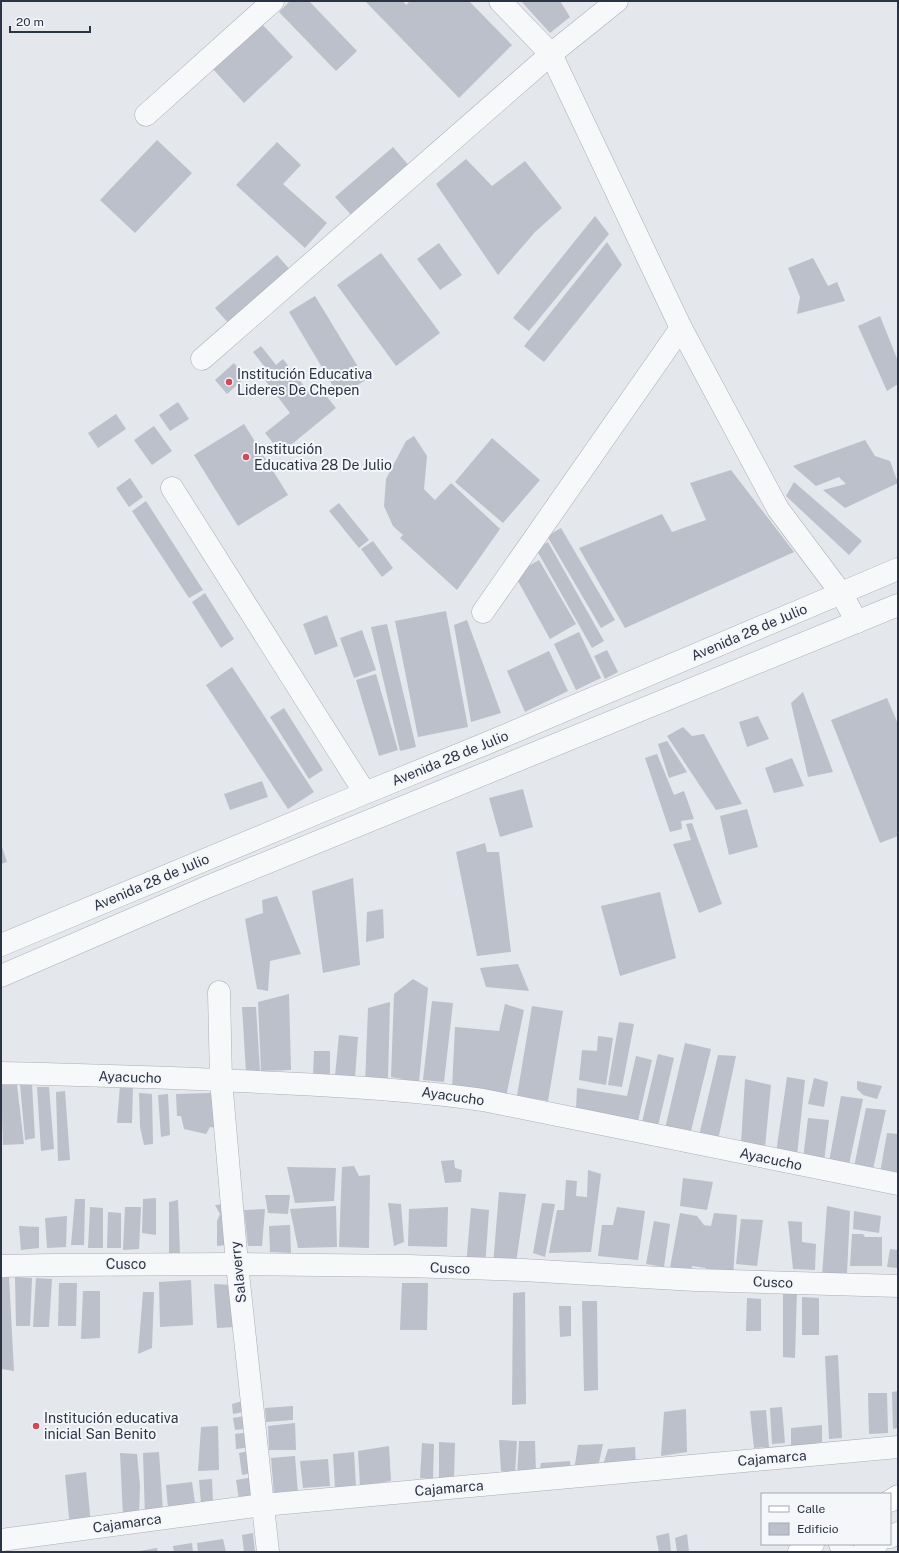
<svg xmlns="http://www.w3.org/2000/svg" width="899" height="1553" viewBox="0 0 899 1553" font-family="'Public Sans',sans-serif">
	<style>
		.building { fill: #bbc0ca }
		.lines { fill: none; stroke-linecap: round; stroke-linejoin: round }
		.minor-casing { stroke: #a9aeb7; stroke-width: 23 }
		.major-casing { stroke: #a3abb8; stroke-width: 23 }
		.minor { stroke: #f7f8fa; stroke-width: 22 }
		.major { stroke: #fff; stroke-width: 22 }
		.poi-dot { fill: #d1495b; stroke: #f4f6f9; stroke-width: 1.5 }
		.labels { text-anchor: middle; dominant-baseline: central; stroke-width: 4; stroke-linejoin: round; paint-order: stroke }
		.poi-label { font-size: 14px; fill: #2b3445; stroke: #f4f6f9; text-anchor: start }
		.street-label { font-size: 14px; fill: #2b3445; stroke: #f4f6f9 }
	</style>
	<rect width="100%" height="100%" fill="#e4e7ec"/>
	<!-- building -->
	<g class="building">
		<polygon points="290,1 309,1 357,51 336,71 279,12"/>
		<polygon points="365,1 403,1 406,5 410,1 469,1 512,45 459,98"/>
		<polygon points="521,1 560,1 570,17 550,33"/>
		<polygon points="261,23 293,57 244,103 212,68"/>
		<polygon points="157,140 192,173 135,233 100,200"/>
		<polygon points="277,142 301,165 283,184 327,223 305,248 236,185"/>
		<polygon points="393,147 410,167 353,217 335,197"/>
		<polygon points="466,159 492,186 525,161 562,208 535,232 498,275 436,184"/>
		<polygon points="595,216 609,234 529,331 513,318"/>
		<polygon points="607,242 622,265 544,362 524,346"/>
		<polygon points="439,243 462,275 440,290 417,259"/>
		<polygon points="381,253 440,333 396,366 337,285"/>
		<polygon points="277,255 292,272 230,325 215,308"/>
		<polygon points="813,258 828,286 837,282 845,301 797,314 800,297 788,268"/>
		<polygon points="315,296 366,380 339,396 289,312"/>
		<polygon points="880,316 898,361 898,384 887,391 858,326"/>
		<polygon points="261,346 276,365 283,359 311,395 320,388 336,408 281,453 265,433 290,413 262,376 268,371 253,352"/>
		<polygon points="234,363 246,377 227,394 215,380"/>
		<polygon points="178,402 189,419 170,431 159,415"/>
		<polygon points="116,414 126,429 98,448 88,433"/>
		<polygon points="244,424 288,495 238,526 194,455"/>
		<polygon points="154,426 172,451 152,465 134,440"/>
		<polygon points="414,436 427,456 424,489 435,500 451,483 500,529 457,590 400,538 403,535 393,526 384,506 386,479 406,441"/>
		<polygon points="492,438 540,480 503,523 455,482"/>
		<polygon points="865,440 875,456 890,461 898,483 845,508 823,490 846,484 839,477 816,486 793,466"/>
		<polygon points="731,470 794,552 625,628 579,548 662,514 672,532 706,520 690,483"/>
		<polygon points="130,478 143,497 129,507 116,488"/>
		<polygon points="794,482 862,541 849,555 786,496"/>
		<polygon points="146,501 203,590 189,598 132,511"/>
		<polygon points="339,503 369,540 359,548 329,511"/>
		<polygon points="561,528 615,620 601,628 547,536"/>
		<polygon points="373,541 393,568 382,577 361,549"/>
		<polygon points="548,542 604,641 592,648 536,549"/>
		<polygon points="539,560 576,624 550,639 514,574"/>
		<polygon points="205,593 234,639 221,648 192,602"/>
		<polygon points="446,611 468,727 418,737 395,621"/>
		<polygon points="327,615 338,646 315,655 303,624"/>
		<polygon points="467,620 501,713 471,722 454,625"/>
		<polygon points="387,624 416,747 400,751 371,627"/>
		<polygon points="362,630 376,670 354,678 340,638"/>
		<polygon points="579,632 601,678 576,690 554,644"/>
		<polygon points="607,650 618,672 605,679 594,656"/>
		<polygon points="549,651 568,691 525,712 507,671"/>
		<polygon points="232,667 314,792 288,809 206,685"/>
		<polygon points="376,674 398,750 379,756 356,680"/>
		<polygon points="803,692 833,772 808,777 791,703"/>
		<polygon points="887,698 898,724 898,836 880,843 831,720"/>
		<polygon points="284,708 323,770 309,779 270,717"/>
		<polygon points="758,716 769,739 747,747 739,722"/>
		<polygon points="683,727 692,736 704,734 742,804 716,810 667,736"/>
		<polygon points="667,741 687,772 669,778 658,744"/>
		<polygon points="657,754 674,795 684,791 694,819 681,821 682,829 670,832 645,758"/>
		<polygon points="792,758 804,786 774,793 765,768"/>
		<polygon points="262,781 268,797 230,810 224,794"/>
		<polygon points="523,789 533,827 500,837 489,798"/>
		<polygon points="747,809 758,847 729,855 720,816"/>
		<polygon points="692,823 722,904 699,913 673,844 691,840 686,824"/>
		<polygon points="485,843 487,852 499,852 511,952 477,956 456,852"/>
		<polygon points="1,844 7,862 1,864"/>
		<polygon points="353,878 360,965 323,973 312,891"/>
		<polygon points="660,892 676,958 620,976 601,906"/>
		<polygon points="277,896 301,954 270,961 268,991 257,989 245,919 263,913 262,900"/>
		<polygon points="383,909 384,938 366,942 367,912"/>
		<polygon points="518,964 529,991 486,987 480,968"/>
		<polygon points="413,979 428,988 419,1082 391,1077 394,994"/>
		<polygon points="289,994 291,1070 261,1071 258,1002"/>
		<polygon points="432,1001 453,1003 444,1082 423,1080"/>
		<polygon points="390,1002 388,1079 365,1085 368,1008"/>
		<polygon points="505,1004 524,1010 506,1097 452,1089 455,1027 499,1031"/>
		<polygon points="532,1006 563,1011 548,1101 517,1096"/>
		<polygon points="242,1007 256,1007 260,1071 246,1072"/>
		<polygon points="619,1022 634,1024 622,1087 608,1085"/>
		<polygon points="339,1035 358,1037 355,1077 335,1076"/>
		<polygon points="598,1036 613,1038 606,1085 579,1080 582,1050 597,1051"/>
		<polygon points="685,1043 711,1049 689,1139 664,1133"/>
		<polygon points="314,1051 330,1051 330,1076 313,1076"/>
		<polygon points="658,1054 674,1058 658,1126 642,1122"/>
		<polygon points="718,1055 736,1056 717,1145 698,1140"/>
		<polygon points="636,1056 652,1060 638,1121 576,1108 577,1088 627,1096"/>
		<polygon points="787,1077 805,1080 797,1155 776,1153"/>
		<polygon points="814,1078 828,1082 824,1107 808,1104"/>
		<polygon points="745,1079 771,1085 765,1147 741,1143"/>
		<polygon points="857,1081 882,1086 877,1099 863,1095 857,1089"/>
		<polygon points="20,1084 32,1084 35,1138 25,1140"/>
		<polygon points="1,1085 17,1085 24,1144 3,1145"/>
		<polygon points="120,1085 133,1086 132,1123 117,1123"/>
		<polygon points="37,1087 49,1087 54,1149 41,1151"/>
		<polygon points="65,1091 70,1160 58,1161 56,1092"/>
		<polygon points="139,1093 152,1094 153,1144 144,1145 140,1127"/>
		<polygon points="211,1093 219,1128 210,1127 206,1134 184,1129 181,1116 177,1116 176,1094"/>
		<polygon points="168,1094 170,1135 161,1137 158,1095"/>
		<polygon points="841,1096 863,1099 848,1169 829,1162"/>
		<polygon points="866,1108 886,1110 873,1169 854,1167"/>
		<polygon points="808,1118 829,1120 824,1162 803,1159"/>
		<polygon points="887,1133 898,1134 898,1178 880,1173"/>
		<polygon points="454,1160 455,1168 462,1170 461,1182 445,1183 441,1161"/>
		<polygon points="354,1166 359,1176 370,1175 369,1248 339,1247 342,1167"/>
		<polygon points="287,1167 336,1168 334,1201 295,1203"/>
		<polygon points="588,1170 601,1174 591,1252 549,1253 557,1210 564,1210 566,1180 577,1181 576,1196 587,1197"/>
		<polygon points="683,1178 713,1182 707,1210 680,1206"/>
		<polygon points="499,1192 526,1194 516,1263 493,1265"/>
		<polygon points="265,1195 290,1195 288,1214 268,1213"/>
		<polygon points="156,1198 156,1235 142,1233 143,1199"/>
		<polygon points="75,1199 85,1199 84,1245 71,1245"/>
		<polygon points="178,1200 180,1254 169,1253 169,1202"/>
		<polygon points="388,1203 401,1204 404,1242 394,1246"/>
		<polygon points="542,1203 555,1204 545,1257 533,1253"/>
		<polygon points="224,1204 226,1245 217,1246 217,1221 220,1214 215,1205"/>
		<polygon points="336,1206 337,1247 298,1248 290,1209"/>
		<polygon points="827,1206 850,1211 847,1273 822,1276"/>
		<polygon points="90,1207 103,1208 103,1248 88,1248"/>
		<polygon points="125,1207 141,1207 139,1249 123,1250"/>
		<polygon points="448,1207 447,1247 408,1246 409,1209"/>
		<polygon points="617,1207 645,1211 638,1260 598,1256 602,1225 613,1225"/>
		<polygon points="471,1208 489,1210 485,1268 466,1266"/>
		<polygon points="265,1209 262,1246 248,1246 244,1210"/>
		<polygon points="854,1211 881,1216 879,1233 853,1229"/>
		<polygon points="108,1212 121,1213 121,1248 107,1248"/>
		<polygon points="680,1213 697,1216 704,1225 711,1226 714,1213 737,1215 733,1278 707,1274 706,1268 692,1266 690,1279 669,1273"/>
		<polygon points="67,1216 66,1247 47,1248 45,1218"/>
		<polygon points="741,1219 763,1220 757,1266 736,1264"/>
		<polygon points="654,1221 670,1224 664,1267 646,1264"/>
		<polygon points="788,1221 802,1222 802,1242 816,1244 815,1270 793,1269"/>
		<polygon points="290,1225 291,1253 270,1252 269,1226"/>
		<polygon points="19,1226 39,1227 39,1248 21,1250"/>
		<polygon points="852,1234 863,1234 865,1237 882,1237 882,1266 850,1266"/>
		<polygon points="890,1249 898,1250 898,1268 887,1267"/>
		<polygon points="9,1277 14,1371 1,1369 1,1278"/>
		<polygon points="15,1277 32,1278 30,1326 16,1326"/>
		<polygon points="36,1278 52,1279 49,1327 33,1327"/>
		<polygon points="191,1280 193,1325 160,1327 159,1282"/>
		<polygon points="59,1283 77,1283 76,1326 58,1326"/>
		<polygon points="402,1283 428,1283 427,1330 400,1330"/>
		<polygon points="214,1284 233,1285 235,1327 217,1328"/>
		<polygon points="783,1289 797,1290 795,1358 783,1357"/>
		<polygon points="83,1291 100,1291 100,1338 81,1339"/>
		<polygon points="143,1292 154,1292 152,1348 138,1354"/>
		<polygon points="525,1292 526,1404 512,1405 513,1293"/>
		<polygon points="802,1297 819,1298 819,1335 802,1335"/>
		<polygon points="747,1298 761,1299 761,1331 746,1331"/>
		<polygon points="582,1301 597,1301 598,1390 584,1391"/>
		<polygon points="559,1306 571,1306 571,1336 560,1337"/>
		<polygon points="838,1355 842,1438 829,1439 825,1356"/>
		<polygon points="898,1391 898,1428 893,1429 892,1392"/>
		<polygon points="868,1393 887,1393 888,1433 869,1434"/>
		<polygon points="246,1400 248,1411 233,1414 232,1404"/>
		<polygon points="293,1406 293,1420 266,1422 265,1408"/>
		<polygon points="782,1407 785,1443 772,1444 770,1408"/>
		<polygon points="686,1409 687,1452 661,1456 664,1412"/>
		<polygon points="766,1410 769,1447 754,1448 750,1411"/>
		<polygon points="250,1415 252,1428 235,1430 233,1418"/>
		<polygon points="295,1423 296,1450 269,1450 268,1426"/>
		<polygon points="822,1425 822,1442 791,1447 791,1428"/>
		<polygon points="218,1426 219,1470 198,1471 201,1427"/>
		<polygon points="250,1432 252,1447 236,1449 235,1434"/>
		<polygon points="499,1440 517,1441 515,1473 501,1471"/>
		<polygon points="519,1441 535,1441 536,1474 517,1475"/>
		<polygon points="439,1442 455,1443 454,1479 439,1478"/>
		<polygon points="422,1443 434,1444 433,1479 420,1478"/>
		<polygon points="603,1444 598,1467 574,1470 578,1445"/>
		<polygon points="389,1446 391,1481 360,1486 358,1451"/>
		<polygon points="635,1447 636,1467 602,1468 608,1449"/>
		<polygon points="253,1450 257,1472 242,1475 239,1453"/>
		<polygon points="159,1452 163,1511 145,1516 143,1453"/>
		<polygon points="354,1452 356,1486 335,1489 333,1454"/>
		<polygon points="120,1453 137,1454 140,1486 139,1514 123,1516"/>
		<polygon points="295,1456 298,1494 274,1495 271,1458"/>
		<polygon points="328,1459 330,1486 303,1488 300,1461"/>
		<polygon points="570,1461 571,1472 539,1473 541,1463"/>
		<polygon points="86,1472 91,1525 70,1528 65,1475"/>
		<polygon points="254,1477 257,1497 239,1499 236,1480"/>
		<polygon points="212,1479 213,1502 201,1503 199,1480"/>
		<polygon points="192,1482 195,1503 168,1508 166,1485"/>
		<polygon points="253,1533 255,1552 244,1552 242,1535"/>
		<polygon points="669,1533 671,1552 659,1552 656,1536"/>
		<polygon points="687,1534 689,1552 677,1552 675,1538"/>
		<polygon points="223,1539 226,1552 198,1552 197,1543"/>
		<polygon points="192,1543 193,1552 174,1552 173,1546"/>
		<polygon points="157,1548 158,1552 139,1552 139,1551"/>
	</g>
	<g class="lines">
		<!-- minor casing -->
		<g class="minor-casing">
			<g id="minor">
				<polyline points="500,1 551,54 681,328 778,509 841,593 857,622"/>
				<polyline points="146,115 273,1"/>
				<polyline points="202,359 551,54 617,1"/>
				<polyline points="172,488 365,793"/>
				<polyline points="483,612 681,328"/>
				<polyline points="1,945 365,793 485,744 898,569"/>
				<polyline points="1,976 207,887 898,605"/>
				<polyline points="219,992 221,1080 237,1264 268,1552"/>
				<path d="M1 1073C94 1075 186 1078 279 1083 347 1086 415 1090 483 1100L898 1184"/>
				<polyline points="1,1266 54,1265 237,1264 408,1266 523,1270 695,1280 898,1286"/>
				<polyline points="890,1537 898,1533"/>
				<polyline points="1,1540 263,1505 898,1447"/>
				<polyline points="840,1544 844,1552"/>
				<polyline points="863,1552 877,1544"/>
			</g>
		</g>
		<!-- major casing -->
		<g class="major-casing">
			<g id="major">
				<polyline points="890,1501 898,1496"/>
				<polyline points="799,1552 813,1544"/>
			</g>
		</g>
		<!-- minor -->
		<use href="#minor" class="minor"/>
		<!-- major -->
		<use href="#major" class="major"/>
	</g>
	<!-- markers -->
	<g class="poi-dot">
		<circle cx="229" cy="382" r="4"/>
		<circle cx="246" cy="457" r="4"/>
		<circle cx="36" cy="1426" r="4"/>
	</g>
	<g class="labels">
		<!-- poi labels -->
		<g class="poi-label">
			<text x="237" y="374">Institución Educativa<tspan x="237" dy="16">Lideres De Chepen</tspan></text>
			<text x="254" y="449">Institución<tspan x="254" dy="16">Educativa 28 De Julio</tspan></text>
			<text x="44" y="1418">Institución educativa<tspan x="44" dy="16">inicial San Benito</tspan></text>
		</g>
		<!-- street labels -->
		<g class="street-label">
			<text transform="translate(749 632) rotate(-23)">Avenida 28 de Julio</text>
			<text transform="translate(450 758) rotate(-22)">Avenida 28 de Julio</text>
			<text transform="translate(151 882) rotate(-23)">Avenida 28 de Julio</text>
			<text transform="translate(130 1077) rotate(2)">Ayacucho</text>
			<text transform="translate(453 1096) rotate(8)">Ayacucho</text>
			<text transform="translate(771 1159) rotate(12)">Ayacucho</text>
			<text x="126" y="1264">Cusco</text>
			<text transform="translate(450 1268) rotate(2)">Cusco</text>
			<text transform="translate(238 1272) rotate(-96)">Salaverry</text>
			<text transform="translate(773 1282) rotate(2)">Cusco</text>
			<text transform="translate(772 1458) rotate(-5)">Cajamarca</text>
			<text transform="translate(449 1488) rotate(-5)">Cajamarca</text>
			<text transform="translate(127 1523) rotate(-8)">Cajamarca</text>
		</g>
	</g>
	<!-- border -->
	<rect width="899" height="1553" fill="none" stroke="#2b3445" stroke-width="4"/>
	<!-- legend -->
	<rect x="761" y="1493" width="130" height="52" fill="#f4f6f9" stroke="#a4a8b1"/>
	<rect x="769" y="1506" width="20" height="6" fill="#ffffff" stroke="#a4a8b1"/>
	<text x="797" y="1513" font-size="12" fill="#2b3445">Calle</text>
	<rect x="769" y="1523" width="20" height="12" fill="#bbc0ca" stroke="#a4a8b1"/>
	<text x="797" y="1533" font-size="12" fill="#2b3445">Edificio</text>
	<!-- scale -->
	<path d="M10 26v6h80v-6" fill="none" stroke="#2b3445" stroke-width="2"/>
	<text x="16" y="26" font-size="12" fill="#2b3445" stroke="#f4f6f9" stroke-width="3" paint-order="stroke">20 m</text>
</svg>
